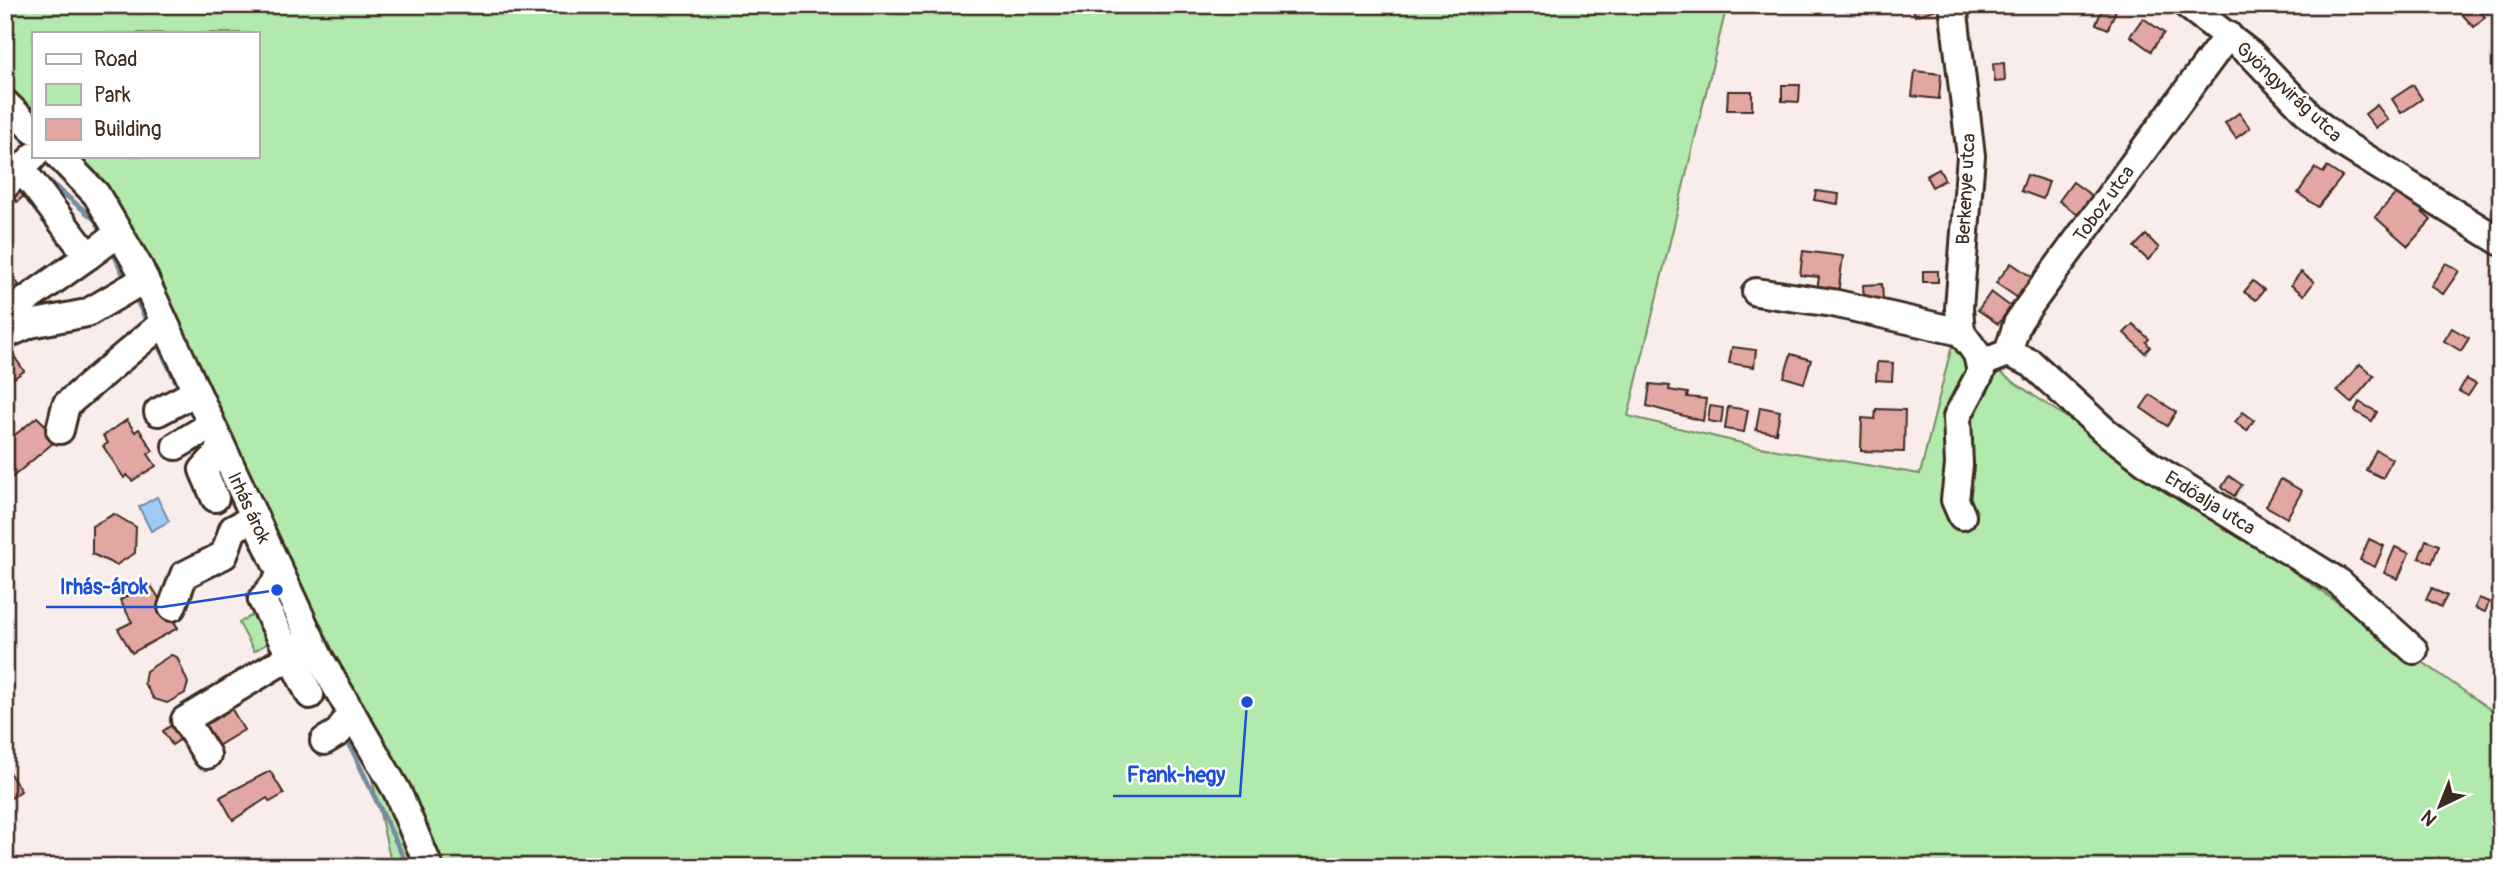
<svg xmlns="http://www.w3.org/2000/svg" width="2506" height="872" viewBox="0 0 2506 872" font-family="Pangolin,sans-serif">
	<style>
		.green { fill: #b2eaae; stroke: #768a66; stroke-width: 2 }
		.water { fill: #9ccbf7; stroke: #758ba0; stroke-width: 2 }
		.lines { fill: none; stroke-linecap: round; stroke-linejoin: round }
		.stream { stroke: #758ba0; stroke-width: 5 }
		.building { fill: #e2a7a2; stroke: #3b2a1e; stroke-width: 2 }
		.minor-casing { stroke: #3b2a1e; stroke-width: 32 }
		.minor { stroke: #fff; stroke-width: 26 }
		.labels { text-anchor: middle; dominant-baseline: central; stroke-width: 5; stroke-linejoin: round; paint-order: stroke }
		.street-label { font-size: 19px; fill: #3b2a1e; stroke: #fff }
		.leader { fill: none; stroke: #1d4ed8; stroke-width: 2.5 }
		.callout-dot { fill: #1d4ed8; stroke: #fff; stroke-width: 2.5 }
		.callout-label { font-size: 21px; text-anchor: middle; font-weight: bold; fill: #1d4ed8; stroke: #fff; stroke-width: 5; stroke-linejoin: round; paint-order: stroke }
	</style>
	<rect width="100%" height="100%" fill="#f9edec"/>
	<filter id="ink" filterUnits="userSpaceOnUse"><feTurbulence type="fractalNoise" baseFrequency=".0143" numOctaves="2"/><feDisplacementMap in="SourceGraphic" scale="14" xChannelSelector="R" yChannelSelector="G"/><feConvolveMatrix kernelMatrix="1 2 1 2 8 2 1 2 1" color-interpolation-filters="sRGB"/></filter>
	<g filter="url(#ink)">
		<!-- green -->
		<g class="green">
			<polygon points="5,5 1727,5 1628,416 1754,446 1920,474 1953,341 2257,546 2501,717 2501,867 392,867 367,756 139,267 59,156 257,156 257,33 33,33 33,130 5,103"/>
			<polygon points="258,612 273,640 254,651 239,623"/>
		</g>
		<!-- water -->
		<polygon class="water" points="157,497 169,521 151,531 139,507"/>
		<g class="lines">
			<!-- stream -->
			<g class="stream">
				<polyline points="5,144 21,158"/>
				<polyline points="39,173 98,222 105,236"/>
				<polyline points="111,248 126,280"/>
				<polyline points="134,295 148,324"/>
				<polyline points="155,339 180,390"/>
				<polyline points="188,405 197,425"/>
				<polyline points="329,699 338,718"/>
				<polyline points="346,737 408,867"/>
			</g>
		</g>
		<!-- building -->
		<g class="building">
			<polygon points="1912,5 1939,5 1940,8 1915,16"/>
			<polygon points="2104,5 2118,5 2108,29 2096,24"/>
			<polygon points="2464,5 2474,5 2485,17 2474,27 2458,10"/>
			<polygon points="2143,18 2164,33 2151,51 2130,36"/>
			<polygon points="2004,63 2005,81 1995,82 1993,64"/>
			<polygon points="1915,71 1941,74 1939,99 1912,96"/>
			<polygon points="1782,85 1800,85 1799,102 1782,101"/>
			<polygon points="2413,85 2422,99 2401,113 2392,99"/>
			<polygon points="1728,91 1752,91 1752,110 1727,110"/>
			<polygon points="2377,105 2388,120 2376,128 2365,114"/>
			<polygon points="2239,113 2250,128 2236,138 2225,123"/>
			<polygon points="2327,167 2342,177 2318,207 2298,193 2315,168 2323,173"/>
			<polygon points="1939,169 1945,180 1932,187 1926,176"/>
			<polygon points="2027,175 2049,182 2043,199 2021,191"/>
			<polygon points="2073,182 2095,198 2081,217 2059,201"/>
			<polygon points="18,184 26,194 17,202 8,192"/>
			<polygon points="1816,191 1839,194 1838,204 1814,200"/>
			<polygon points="2398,191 2424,210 2422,212 2431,220 2408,246 2375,217"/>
			<polygon points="2146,235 2159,248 2148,260 2134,247"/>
			<polygon points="1803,251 1843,256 1838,294 1817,291 1819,277 1800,275"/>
			<polygon points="2011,263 2033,278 2018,298 1996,283"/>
			<polygon points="2446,263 2459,271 2443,294 2431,286"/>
			<polygon points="5,266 19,285 5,296"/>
			<rect x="1923" y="271" width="15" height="11"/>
			<polygon points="2301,272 2314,282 2304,295 2291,285"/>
			<polygon points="2253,281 2264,290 2256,300 2244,292"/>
			<polygon points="1882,284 1883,299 1864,300 1863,285"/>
			<polygon points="1991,292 2011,307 1998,324 1978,310"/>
			<polygon points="2133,324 2149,339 2146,342 2150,347 2145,353 2124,333"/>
			<polygon points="2452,328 2469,338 2461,351 2444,341"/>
			<polygon points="6,344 24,371 6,384 8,387 5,389"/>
			<polygon points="1732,347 1756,350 1754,367 1729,363"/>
			<polygon points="1791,354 1811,360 1804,383 1784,377"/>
			<polygon points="1877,362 1893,363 1892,381 1876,380"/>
			<polygon points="2360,364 2374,376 2351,403 2337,391"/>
			<polygon points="2466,379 2476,384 2468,396 2459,391"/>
			<polygon points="1650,384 1670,386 1669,390 1688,393 1687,397 1706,399 1703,421 1647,406"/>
			<polygon points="2150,395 2176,412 2167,426 2141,408"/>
			<polygon points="2359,402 2377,412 2372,421 2355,411"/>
			<polygon points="1710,406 1723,408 1721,423 1708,421"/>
			<polygon points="1728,407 1748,410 1744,432 1725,429"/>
			<polygon points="1760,407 1780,411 1776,433 1756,430"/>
			<polygon points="1876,409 1905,410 1904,452 1861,451 1862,418 1875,419"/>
			<polygon points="2243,412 2254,420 2247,431 2235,422"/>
			<polygon points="37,417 59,438 10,479 5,473 5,443"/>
			<polygon points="127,420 135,432 139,429 153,451 148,454 156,466 132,481 127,475 124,478 103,446 108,443 103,436"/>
			<polygon points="2376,450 2392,459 2383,478 2366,470"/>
			<polygon points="2229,476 2242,485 2234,496 2222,487"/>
			<polygon points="2281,479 2302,491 2287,518 2266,506"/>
			<polygon points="114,514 136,527 135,553 116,565 92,554 92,526"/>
			<polygon points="2369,539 2384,546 2375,567 2360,560"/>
			<polygon points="2426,540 2439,545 2432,563 2419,558"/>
			<polygon points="2395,547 2409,553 2398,579 2384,573"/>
			<polygon points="150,584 178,628 132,653 118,629 132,622 120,600"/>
			<polygon points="2432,588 2447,596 2441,607 2426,599"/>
			<polygon points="2479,598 2489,602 2485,612 2475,608"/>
			<polygon points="171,655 177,657 188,683 185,693 167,703 154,699 144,683 146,671"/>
			<polygon points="227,701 244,730 211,750 194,721"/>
			<polygon points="179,720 188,734 172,745 163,731"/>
			<polygon points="5,766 21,791 5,802"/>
			<polygon points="270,771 284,794 270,802 267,798 233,820 220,797"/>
		</g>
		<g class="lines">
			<!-- minor casing -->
			<g class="minor-casing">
				<g id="minor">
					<polyline points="1953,5 1971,156 1959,308 1961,332"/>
					<polyline points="2187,5 2253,56 2317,123 2342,143 2501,242"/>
					<polyline points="5,103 33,130"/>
					<polyline points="59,156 96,194 139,267 319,657 397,791 429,867"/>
					<polyline points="23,171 88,256 119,233"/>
					<polyline points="5,186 34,156"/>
					<polyline points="1756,292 1833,303 1961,332 1977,354 1981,372 1957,417 1959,465 1955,500 1962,516"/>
					<polyline points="5,315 88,256"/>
					<polyline points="5,335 30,324 87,313 145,279"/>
					<polyline points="2008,353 2031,363 2105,431 2150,465 2339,582 2414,650"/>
					<polyline points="1980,364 2008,353 2017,324 2026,310 2228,35"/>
					<polyline points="158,412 196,392"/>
					<polyline points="60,430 66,405 164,322"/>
					<polyline points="176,446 211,425"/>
					<polyline points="215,498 203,470 222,449"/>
					<polyline points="281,576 262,600 310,695"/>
					<polyline points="172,607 184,575 224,555 233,529 254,518"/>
					<polyline points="324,741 339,732 351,712"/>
					<polyline points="207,755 185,720 292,655 310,637"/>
				</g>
			</g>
			<!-- minor -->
			<use href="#minor" class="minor"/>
		</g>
	</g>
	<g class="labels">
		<!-- street labels -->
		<g class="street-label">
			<text transform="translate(2289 92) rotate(43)">Gyöngyvirág utca</text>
			<text transform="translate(1966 189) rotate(-87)">Berkenye utca</text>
			<text transform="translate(2104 204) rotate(-54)">Toboz utca</text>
			<text transform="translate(2210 503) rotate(32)">Erdőalja utca</text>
			<text transform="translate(249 508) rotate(65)">Irhás árok</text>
		</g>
	</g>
	<!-- callouts -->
	<path class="leader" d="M277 590L162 607H46M1247 702L1240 796H1113"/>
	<g class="callout-dot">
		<circle cx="277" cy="590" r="7"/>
		<circle cx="1247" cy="702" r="7"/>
	</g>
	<g class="callout-label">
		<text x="104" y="594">Irhás-árok</text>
		<text x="1176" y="782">Frank-hegy</text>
	</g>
	<!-- margin -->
	<rect width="2506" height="872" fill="none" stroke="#fff" stroke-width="28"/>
	<rect x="14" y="14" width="2478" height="844" fill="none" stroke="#3b2a1e" stroke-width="2.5" filter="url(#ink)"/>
	<!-- legend -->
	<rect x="32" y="32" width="228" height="126" fill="#ffffff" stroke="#b1aaa5" stroke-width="2"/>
	<rect x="46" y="54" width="35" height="10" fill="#ffffff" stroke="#b1aaa5" stroke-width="2"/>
	<text x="94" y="66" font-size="21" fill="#3b2a1e">Road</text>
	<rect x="46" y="84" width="35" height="21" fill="#b2eaae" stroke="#b1aaa5" stroke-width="2"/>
	<text x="94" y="102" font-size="21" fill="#3b2a1e">Park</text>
	<rect x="46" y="119" width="35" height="21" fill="#e2a7a2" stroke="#b1aaa5" stroke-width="2"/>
	<text x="94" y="136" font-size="21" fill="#3b2a1e">Building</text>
	<!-- north arrow -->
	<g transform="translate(2440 806) rotate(223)" stroke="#ffffff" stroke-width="5" paint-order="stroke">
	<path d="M0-5L12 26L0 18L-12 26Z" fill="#3b2a1e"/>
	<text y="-10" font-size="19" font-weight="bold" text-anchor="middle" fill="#3b2a1e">N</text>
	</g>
</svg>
